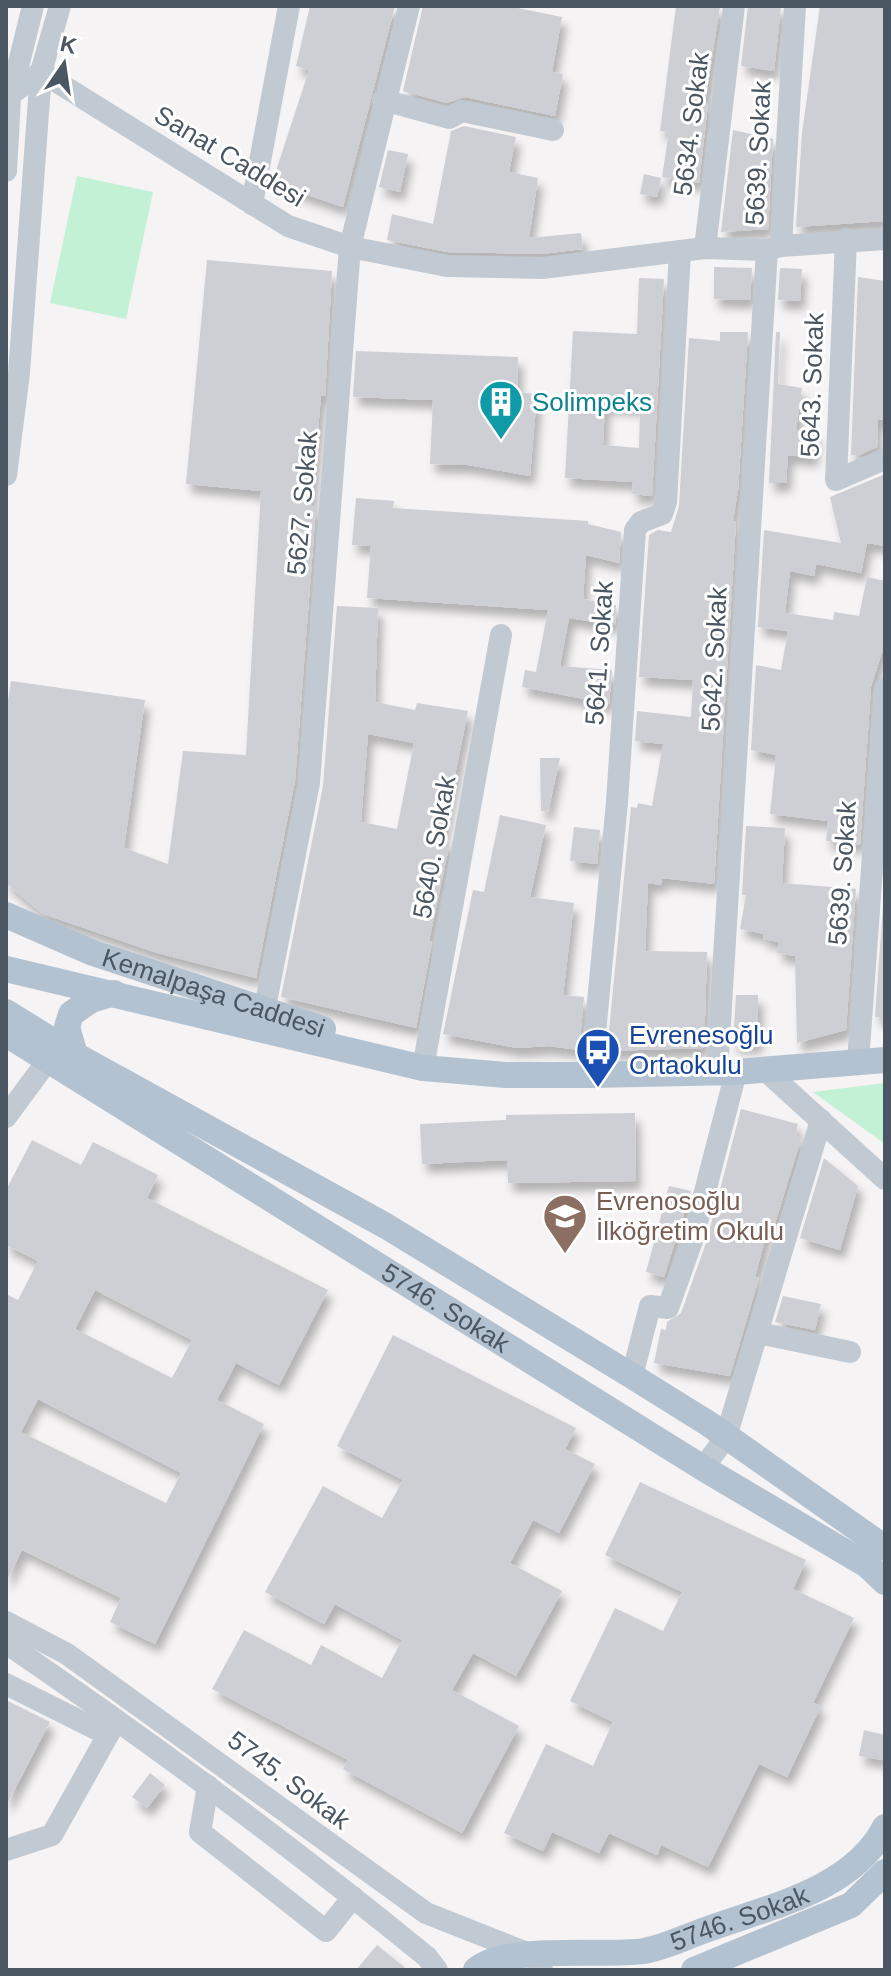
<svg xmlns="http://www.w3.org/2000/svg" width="891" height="1976" viewBox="0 0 891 1976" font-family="Arial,sans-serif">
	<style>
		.green { fill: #c3f1d5 }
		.building { fill: #cdcfd5; fill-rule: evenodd; filter: url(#shadow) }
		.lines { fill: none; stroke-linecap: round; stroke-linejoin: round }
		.minor { stroke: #c1cad2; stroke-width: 22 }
		.major { stroke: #b3c2d1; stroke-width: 26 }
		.labels { text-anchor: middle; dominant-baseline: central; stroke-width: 6; stroke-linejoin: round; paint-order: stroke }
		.street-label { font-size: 26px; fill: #4a5661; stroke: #fff }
		.culture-label { font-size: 26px; fill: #0d838f; stroke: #fff; text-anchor: start }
		.transit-label { font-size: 26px; fill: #164399; stroke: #fff; text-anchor: start }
		.education-label { font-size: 26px; fill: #785e54; stroke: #fff; text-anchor: start }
	</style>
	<defs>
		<filter id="shadow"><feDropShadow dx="5" dy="9" stdDeviation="4" flood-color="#0004"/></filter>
	</defs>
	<rect width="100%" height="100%" fill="#f5f3f3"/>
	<!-- green -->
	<g class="green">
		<polygon points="77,176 153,192 126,319 50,303"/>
		<polygon points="885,1083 885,1144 813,1092"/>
	</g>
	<!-- building -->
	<g class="building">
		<polygon points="310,6 395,6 343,207 272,183 309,70 296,66"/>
		<polygon points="423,6 508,6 562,17 552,72 563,74 555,116 465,97 447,103 403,91"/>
		<polygon points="676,6 720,6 705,103 708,103 699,183 662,177 669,132 660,131"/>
		<polygon points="748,6 781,6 774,71 741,66"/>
		<polygon points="820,6 885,6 885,221 796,227 802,133"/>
		<polygon points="464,126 516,137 509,172 538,178 529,238 581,233 583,249 541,254 447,252 387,240 392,214 433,224 451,131"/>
		<polygon points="733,130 773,139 768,229 721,232"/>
		<polygon points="388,150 408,154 400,192 379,187"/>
		<polygon points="644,174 661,178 657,197 640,194"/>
		<polygon points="207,260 332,271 325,396 321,396 311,506 316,507 295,781 256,978 157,953 43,914 6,883 6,713 11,681 145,700 124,848 168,864 183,751 246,755 261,491 186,484"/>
		<polygon points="714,267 752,268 750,300 714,299"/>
		<polygon points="780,268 802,269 800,301 778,300"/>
		<polygon points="858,277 885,281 885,420 878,419 877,447 859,455 851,455"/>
		<path d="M639 278 664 279 652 496 632 494 633 482 565 478 573 331 637 334ZM605 405 640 407 639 448 603 445Z"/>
		<polygon points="720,332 748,332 738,490 733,521 736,521 714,884 662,878 661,885 648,883 645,951 707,952 704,1048 607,1051 631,807 637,808 638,803 652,806 663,744 635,741 637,711 691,717 693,680 639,677 649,535 658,530 671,532 679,506 689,338 720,341"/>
		<polygon points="776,332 780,332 778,384 802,388 796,430 816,433 813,458 788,455 786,483 769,483"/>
		<polygon points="356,351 518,357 517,392 537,394 530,476 468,465 430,464 433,400 353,397"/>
		<polygon points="885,474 885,546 867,543 861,573 816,564 814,576 790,571 785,613 833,620 834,612 859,616 867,577 885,581 885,653 882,652 871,687 860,845 826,841 828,821 770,814 776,755 751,750 756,665 781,670 788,631 758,627 764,530 841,543 830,497"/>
		<polygon points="356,498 394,501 393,508 588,521 588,524 621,532 619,563 586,555 583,599 616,605 615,625 569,618 560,666 612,670 609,704 583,702 584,699 522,687 525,670 536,672 548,610 367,598 371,546 352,545"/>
		<path d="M337 606 378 608 375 702 415 710 417 703 468 711 442 840 450 842 429 941 432 942 416 1028 281 997 323 786ZM368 734 414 743 397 829 361 822Z"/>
		<polygon points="540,758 560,758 548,812 541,811"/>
		<polygon points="500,815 546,825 530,897 574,903 563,995 584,997 579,1050 549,1046 517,1048 443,1034 473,890 484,892"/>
		<polygon points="746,826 785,828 782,883 856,889 846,1030 797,1043 795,956 777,953 779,942 763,939 764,934 740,929 746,895 742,895"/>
		<polygon points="574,827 600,830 597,864 570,861"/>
		<polygon points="884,891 885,891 885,1017 875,1017"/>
		<polygon points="736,995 758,995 758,1044 733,1045"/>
		<polygon points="741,1109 798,1124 795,1135 801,1139 773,1230 768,1229 755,1277 759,1278 730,1376 654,1363 661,1329 666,1330 667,1322 681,1313 706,1243"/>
		<polygon points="635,1113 636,1181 508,1183 507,1160 422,1164 420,1124 506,1120 506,1115"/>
		<path d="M32 1140 81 1165 93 1142 158 1175 147 1198 328 1290 279 1385 236 1363 217 1400 264 1424 155 1644 110 1622 121 1598 22 1550 6 1582V1294L18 1300 38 1261 6 1245V1190ZM95 1290 192 1340 172 1378 75 1329ZM38 1399 181 1473 166 1503 21 1432Z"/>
		<polygon points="824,1158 858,1186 840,1250 800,1238"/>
		<polygon points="669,1186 691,1191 664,1277 646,1272"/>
		<polygon points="783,1296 821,1304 815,1330 775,1322"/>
		<polygon points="393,1335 576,1428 565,1449 595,1464 559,1533 533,1520 510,1563 562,1591 516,1676 473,1653 452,1690 519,1726 462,1833 343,1769 348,1760 212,1689 244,1630 311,1665 321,1645 382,1678 402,1640 335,1604 324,1624 265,1592 323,1486 382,1518 403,1480 337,1446"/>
		<polygon points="640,1482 806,1560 793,1589 854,1618 813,1703 821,1706 787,1777 759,1764 708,1867 661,1845 657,1855 609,1833 599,1853 552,1832 543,1851 504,1833 546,1744 593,1766 613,1722 570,1701 615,1608 663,1631 682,1592 605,1555"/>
		<polygon points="6,1700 50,1722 6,1806"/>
		<polygon points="864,1730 885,1735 882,1760 859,1756"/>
		<polygon points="150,1773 165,1785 147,1808 132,1797"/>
		<polygon points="377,1945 408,1970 356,1970"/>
	</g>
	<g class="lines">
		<!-- minor -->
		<g class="minor">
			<polyline points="795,6 781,246 885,239"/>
			<polyline points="6,98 41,72 288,226 350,247 447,266 542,268 705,248 767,250 781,246"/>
			<polyline points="383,100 449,118 462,111 553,130"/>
			<polyline points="6,171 10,99 33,6"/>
			<polyline points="252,204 289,6"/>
			<polyline points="846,239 836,480 885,459"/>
			<polyline points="705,248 734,6"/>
			<polyline points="6,475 19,373 41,72 60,6"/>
			<polyline points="265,1007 309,783 350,247 409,6"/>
			<polyline points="858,1062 885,688"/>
			<polyline points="423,1068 501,635"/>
			<polyline points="765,1070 885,1179"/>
			<polyline points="717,1072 767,250"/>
			<polyline points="591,1075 617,802 635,530 641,522 662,514 666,502 680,252"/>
			<polyline points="6,1117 48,1060"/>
			<polyline points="758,1333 850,1352"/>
			<polyline points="632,1376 650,1306 668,1308 693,1238 736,1072"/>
			<polyline points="703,1468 726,1437 821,1120"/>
			<polyline points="6,1622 67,1654 426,1913 532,1955 542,1970"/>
			<path d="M6 1643C151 1742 291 1846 427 1957L437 1970"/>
			<polyline points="6,1684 108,1735 115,1723"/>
			<polyline points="208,1786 200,1832 326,1931 353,1897"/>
			<polyline points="6,1850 52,1835 108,1735"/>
		</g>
		<!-- major -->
		<g class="major">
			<path id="s1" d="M6 915 93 953 323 1029"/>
			<polyline points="6,969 423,1068 506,1075 591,1075 736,1072 885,1060"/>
			<polyline points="6,1012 75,1055 386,1226 632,1376 709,1424 885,1548"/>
			<path id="s2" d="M6 1034 703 1468 867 1565 885 1582"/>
			<polyline points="75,1055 67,1027 71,1014 91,1000 114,993"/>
			<path id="s3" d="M476 1970C505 1944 602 1957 644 1951 666 1947 688 1936 708 1929 768 1907 853 1890 885 1827"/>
			<polyline points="694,1970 851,1905 885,1872"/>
		</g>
	</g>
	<!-- icons -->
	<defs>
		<g id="building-pin" transform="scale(2.3)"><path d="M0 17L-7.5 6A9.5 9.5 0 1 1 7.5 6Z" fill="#0f9aa8" stroke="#fff"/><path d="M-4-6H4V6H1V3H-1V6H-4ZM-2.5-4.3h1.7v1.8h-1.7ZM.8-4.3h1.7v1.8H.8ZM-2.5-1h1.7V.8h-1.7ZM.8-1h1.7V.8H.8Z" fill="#fff"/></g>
		<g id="bus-pin" transform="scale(2.3)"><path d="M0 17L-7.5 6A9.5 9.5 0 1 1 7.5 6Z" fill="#1a4fb4" stroke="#fff"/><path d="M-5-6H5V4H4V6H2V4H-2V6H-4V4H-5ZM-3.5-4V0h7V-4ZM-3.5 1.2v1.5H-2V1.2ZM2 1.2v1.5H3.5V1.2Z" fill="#fff"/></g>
		<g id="school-pin" transform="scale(2.3)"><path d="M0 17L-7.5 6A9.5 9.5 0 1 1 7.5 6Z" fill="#8d6e63" stroke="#fff"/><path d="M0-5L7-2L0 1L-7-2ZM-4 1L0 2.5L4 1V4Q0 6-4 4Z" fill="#fff"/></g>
	</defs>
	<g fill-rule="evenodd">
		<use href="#building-pin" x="501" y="402"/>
		<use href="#bus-pin" x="598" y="1050"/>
		<use href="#school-pin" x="565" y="1216"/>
	</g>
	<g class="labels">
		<!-- street labels -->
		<g class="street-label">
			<text transform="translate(691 124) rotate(-83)">5634. Sokak</text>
			<text transform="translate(758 153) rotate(-87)">5639. Sokak</text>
			<text transform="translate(230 156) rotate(31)">Sanat Caddesi</text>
			<text transform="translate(812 385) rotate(-88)">5643. Sokak</text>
			<text transform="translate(302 503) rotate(-85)">5627. Sokak</text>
			<text transform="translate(599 653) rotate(-86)">5641. Sokak</text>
			<text transform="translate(714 659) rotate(-87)">5642. Sokak</text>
			<text transform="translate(434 847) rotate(-80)">5640. Sokak</text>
			<text transform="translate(842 873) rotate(-86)">5639. Sokak</text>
			<text stroke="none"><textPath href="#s1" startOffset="222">Kemalpaşa Caddesi</textPath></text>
			<text stroke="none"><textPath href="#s2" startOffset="518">5746. Sokak</textPath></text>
			<text transform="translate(289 1780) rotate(37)">5745. Sokak</text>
			<text stroke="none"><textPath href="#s3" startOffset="272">5746. Sokak</textPath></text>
		</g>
		<!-- culture labels -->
		<g class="culture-label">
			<text x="532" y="402">Solimpeks</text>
		</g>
		<!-- transit labels -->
		<g class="transit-label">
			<text x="629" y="1035">Evrenesoğlu<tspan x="629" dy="30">Ortaokulu</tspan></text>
		</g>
		<!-- education labels -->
		<g class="education-label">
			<text x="596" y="1201">Evrenosoğlu<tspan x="596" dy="30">İlköğretim Okulu</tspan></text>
		</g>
	</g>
	<!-- border -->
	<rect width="891" height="1976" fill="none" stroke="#4a5661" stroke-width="16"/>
	<!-- north arrow -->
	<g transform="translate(64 64) rotate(13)" stroke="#ffffff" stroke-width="6" paint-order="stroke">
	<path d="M0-6L14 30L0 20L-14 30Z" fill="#4a5661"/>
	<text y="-12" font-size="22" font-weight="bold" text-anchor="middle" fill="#4a5661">K</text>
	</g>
</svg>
